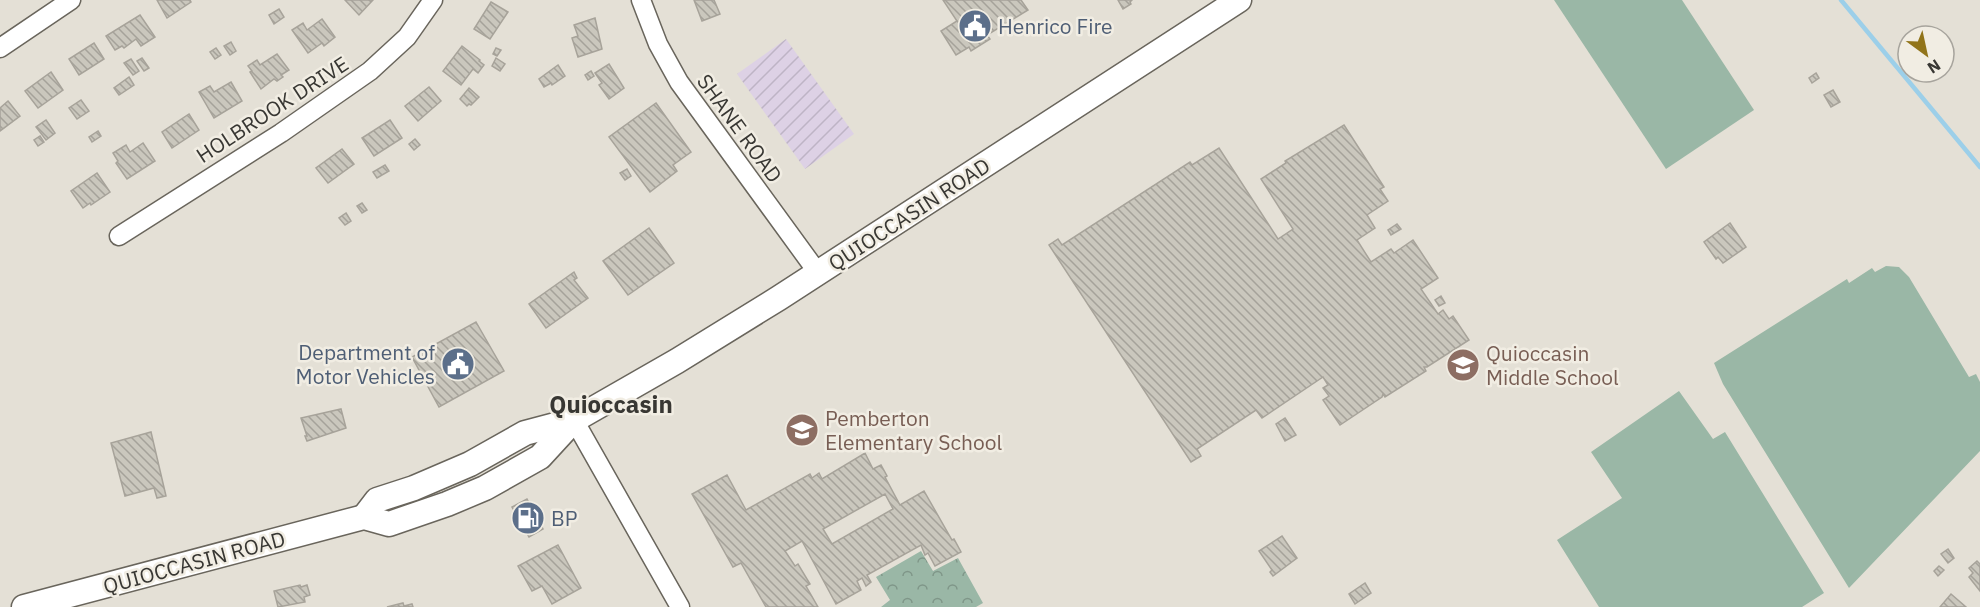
<svg xmlns="http://www.w3.org/2000/svg" width="1980" height="607" viewBox="0 0 1980 607" font-family="'IBM Plex Sans',sans-serif">
	<style>
		.industrial { fill: url(#industrial-furrows) }
		.grass { fill: #9ab7a6 }
		.park { fill: url(#park-crowns) }
		.lines { fill: none; stroke-linecap: round; stroke-linejoin: round }
		.stream { stroke: #9ccfe9; stroke-width: 4.5 }
		.building { fill: url(#building-back-hatch); stroke: #a7a39a; stroke-width: 1.5; fill-rule: evenodd }
		.minor-casing { stroke: #69655c; stroke-width: 21 }
		.major-casing { stroke: #69655c; stroke-width: 27 }
		.minor { stroke: #fff; stroke-width: 18 }
		.major { stroke: #fff; stroke-width: 24 }
		.labels { text-anchor: middle; dominant-baseline: central; stroke-width: 5; stroke-linejoin: round; paint-order: stroke }
		.service-label { font-size: 21px; fill: #4e5e75; stroke: #f1ede3; text-anchor: start }
		.street-label { font-size: 21px; fill: #383733; stroke: #f1ede3 }
		.education-label { font-size: 21px; fill: #785e54; stroke: #f1ede3; text-anchor: start }
		.quarter-label { font-size: 24px; font-weight: bold; fill: #383733; stroke: #f1ede3 }
	</style>
	<defs>
		<pattern id="industrial-furrows" width="10" height="10" patternUnits="userSpaceOnUse" patternTransform="scale(1.5)"><rect width="10" height="10" fill="#ddd1e5"/><path d="M-1 1l2-2M0 10L10 0M9 11l2-2" fill="none" stroke="#beb4c5"/></pattern>
		<pattern id="park-crowns" width="20" height="18" patternUnits="userSpaceOnUse" patternTransform="scale(1.5)"><rect width="20" height="18" fill="#9ab7a6"/><path d="M2 6a3 3 0 1 1 6 0M12 15a3 3 0 1 1 6 0" fill="none" stroke="#7f9688"/></pattern>
		<pattern id="building-back-hatch" width="6" height="6" patternUnits="userSpaceOnUse" patternTransform="scale(1.5)"><rect width="6" height="6" fill="#cac7bd"/><path d="M-1 5l2 2M0 0l6 6M5-1l2 2" fill="none" stroke="#a5a29a"/></pattern>
	</defs>
	<rect width="100%" height="100%" fill="#e4e0d6"/>
	<!-- industrial -->
	<polygon class="industrial" points="786,39 854,134 805,169 737,74"/>
	<!-- grass -->
	<g class="grass">
		<polygon points="1554,0 1682,0 1754,110 1666,169"/>
		<polygon points="1886,266 1899,267 1909,277 1969,377 1976,374 1980,382 1980,451 1849,588 1723,384 1714,363 1847,279 1849,283 1872,268 1875,272"/>
		<polygon points="1679,391 1713,439 1725,432 1824,593 1802,607 1599,607 1557,540 1622,498 1591,452"/>
	</g>
	<!-- park -->
	<polygon class="park" points="921,551 933,571 958,558 983,603 976,607 881,607 890,600 876,577"/>
	<g class="lines">
		<!-- stream -->
		<polyline class="stream" points="1841,0 1980,167"/>
	</g>
	<!-- building -->
	<g class="building">
		<polygon points="157,0 190,0 191,2 167,18"/>
		<polygon points="345,0 373,0 359,15"/>
		<polygon points="694,0 714,0 720,14 702,21"/>
		<polygon points="943,0 1021,0 1028,10 987,35 990,39 971,51 969,47 956,55 941,31 957,21"/>
		<polygon points="1118,0 1132,0 1130,2 1131,4 1123,9"/>
		<polygon points="491,2 508,12 490,39 474,29"/>
		<polygon points="279,9 284,17 274,24 269,15"/>
		<polygon points="140,15 155,37 141,46 136,39 124,48 122,46 115,50 106,36"/>
		<polygon points="595,18 602,49 578,57 572,38 578,36 574,25"/>
		<polygon points="322,19 335,37 324,46 322,43 308,53 292,30 303,23 307,30"/>
		<polygon points="231,42 236,51 230,55 224,46"/>
		<polygon points="94,43 104,59 79,75 69,59"/>
		<polygon points="462,46 480,60 479,61 484,65 478,73 473,69 461,85 443,71"/>
		<polygon points="216,48 221,55 215,59 210,52"/>
		<polygon points="496,48 501,50 497,56 493,54"/>
		<polygon points="277,54 289,70 281,75 283,77 277,81 274,79 261,89 250,72 252,71 248,66 257,60 260,65"/>
		<polygon points="142,58 149,68 144,71 137,61"/>
		<polygon points="496,58 505,64 500,71 492,66"/>
		<polygon points="131,59 139,71 133,75 124,63"/>
		<polygon points="609,64 624,88 609,99 599,85 602,83 595,73"/>
		<polygon points="558,65 565,76 552,85 551,83 544,87 539,79"/>
		<polygon points="591,71 594,76 588,80 585,75"/>
		<polygon points="51,72 63,90 38,108 25,91"/>
		<polygon points="1816,73 1819,78 1812,83 1809,78"/>
		<polygon points="129,77 134,85 119,95 114,88"/>
		<polygon points="231,82 242,101 214,118 199,92 210,86 214,92"/>
		<polygon points="429,87 441,101 418,121 405,106"/>
		<polygon points="469,88 479,97 471,105 469,104 467,106 460,99"/>
		<polygon points="1833,90 1840,102 1831,107 1824,95"/>
		<polygon points="81,100 89,111 77,119 69,108"/>
		<polygon points="8,101 20,116 0,131 0,108"/>
		<polygon points="656,103 691,152 673,165 677,171 650,192 609,137"/>
		<polygon points="189,114 199,130 172,148 162,132"/>
		<polygon points="46,120 55,133 46,140 36,127"/>
		<polygon points="390,120 402,138 374,156 362,138"/>
		<polygon points="1344,125 1384,187 1380,189 1388,201 1367,215 1375,228 1357,240 1371,262 1391,249 1394,253 1413,240 1438,278 1421,289 1438,314 1443,310 1449,319 1453,316 1469,340 1427,367 1424,367 1426,371 1385,397 1383,394 1382,397 1340,425 1323,400 1329,396 1323,388 1328,385 1323,377 1262,418 1256,410 1197,449 1201,456 1191,462 1049,245 1058,239 1062,245 1190,162 1192,165 1219,148 1278,239 1293,229 1261,179 1286,163 1285,161"/>
		<polygon points="98,131 101,136 92,142 89,137"/>
		<polygon points="40,136 44,142 38,146 34,140"/>
		<polygon points="415,139 420,145 414,150 409,144"/>
		<polygon points="143,143 155,161 127,179 116,163 118,161 113,153 126,145 130,152"/>
		<polygon points="342,149 354,164 328,183 316,168"/>
		<polygon points="385,165 389,171 377,178 373,172"/>
		<polygon points="627,169 631,176 625,180 620,173"/>
		<polygon points="97,173 110,192 91,205 90,203 83,208 71,191"/>
		<polygon points="362,203 367,210 362,213 357,206"/>
		<polygon points="346,213 351,221 345,225 339,218"/>
		<polygon points="1730,223 1746,247 1723,263 1718,257 1716,259 1704,242"/>
		<polygon points="1397,224 1401,229 1391,235 1388,230"/>
		<polygon points="649,228 674,263 628,295 603,261"/>
		<polygon points="574,272 577,278 574,280 588,298 546,328 529,304"/>
		<polygon points="1441,296 1445,303 1439,306 1435,300"/>
		<polygon points="476,322 504,371 439,407 412,357"/>
		<polygon points="341,409 346,428 307,441 305,436 307,436 301,418"/>
		<polygon points="1285,418 1296,435 1285,441 1276,424"/>
		<polygon points="151,432 166,496 157,498 154,488 125,496 111,443"/>
		<path d="M865 453 873 469 881 465 887 476 885 477 900 505 924 491 952 540 954 539 961 552 935 566 928 553 925 555 921 545 867 575 871 582 866 586 862 578 857 581 861 590 836 604 802 541 785 551 795 566 798 564 810 584 806 586 818 607H766L741 563 733 567 692 494 727 475 746 510 810 474 812 478 819 473 822 479ZM885 494 893 509 832 544 823 529Z"/>
		<polygon points="527,499 543,529 529,537 512,507"/>
		<polygon points="1282,536 1297,558 1273,576 1270,572 1272,570 1259,551"/>
		<polygon points="558,545 581,588 552,604 542,586 532,591 518,566"/>
		<polygon points="1948,549 1954,558 1948,563 1941,554"/>
		<polygon points="1977,561 1980,564 1980,591 1969,577 1973,573 1969,568"/>
		<polygon points="1939,566 1944,570 1938,576 1934,571"/>
		<polygon points="1365,583 1371,593 1355,604 1349,594"/>
		<polygon points="300,585 301,587 307,585 310,595 304,597 305,602 278,607 274,591"/>
		<polygon points="1951,594 1966,607 1940,607"/>
		<polygon points="403,603 404,606 412,604 413,607 387,607"/>
	</g>
	<g class="lines">
		<!-- minor casing -->
		<g class="minor-casing">
			<g id="minor">
				<polyline points="641,0 658,44 679,82 818,273"/>
				<polyline points="0,48 71,0"/>
				<polyline points="119,236 281,133 370,71 407,37 433,0"/>
				<polyline points="574,420 680,607"/>
			</g>
		</g>
		<!-- major casing -->
		<g class="major-casing">
			<g id="major">
				<polyline points="364,517 377,500 414,488 470,464 525,433 574,420 677,361 779,298 1239,0"/>
				<polyline points="24,607 364,517 389,524 447,504 485,488 540,457 574,420"/>
			</g>
		</g>
		<!-- minor -->
		<use href="#minor" class="minor"/>
		<!-- major -->
		<use href="#major" class="major"/>
	</g>
	<!-- icons -->
	<defs>
		<g id="civic-disc" transform="scale(1.725)"><circle r="9.5" fill="#5c6f8a" stroke="#f1ede3"/><path d="M-.6-6.5H3V-4.5H.6V-3L4-1V1h2V6H-6V1h2V-1L-.6-3ZM-1.2 2.5V6h2.4V2.5Z" fill="#fff"/></g>
		<g id="school-disc" transform="scale(1.725)"><circle r="9.5" fill="#8d6e63" stroke="#f1ede3"/><path d="M0-5L7-2L0 1L-7-2ZM-4 1L0 2.5L4 1V4Q0 6-4 4Z" fill="#fff"/></g>
		<g id="fuel-disc" transform="scale(1.725)"><circle r="9.5" fill="#5c6f8a" stroke="#f1ede3"/><path d="M-5.5-6h7V0h2V4h1.3V-2.5L3-4.5l.8-.8L6-3V5H2.5V1h-1V6h-7ZM-4.2-4.7v3.2H.2V-4.7Z" fill="#fff"/></g>
	</defs>
	<g fill-rule="evenodd">
		<use href="#civic-disc" x="975" y="26"/>
		<use href="#civic-disc" x="458" y="364"/>
		<use href="#school-disc" x="1463" y="365"/>
		<use href="#school-disc" x="802" y="430"/>
		<use href="#fuel-disc" x="528" y="518"/>
	</g>
	<g class="labels">
		<!-- service labels -->
		<g class="service-label">
			<text x="998" y="26">Henrico Fire</text>
			<text x="435" y="352" text-anchor="end">Department of<tspan x="435" dy="24">Motor Vehicles</tspan></text>
			<text x="551" y="518">BP</text>
		</g>
		<!-- street labels -->
		<g class="street-label">
			<text transform="translate(272 109) rotate(-33)">HOLBROOK DRIVE</text>
			<text transform="translate(740 128) rotate(54)">SHANE ROAD</text>
			<text transform="translate(909 214) rotate(-33)">QUIOCCASIN ROAD</text>
			<text transform="translate(194 562) rotate(-15)">QUIOCCASIN ROAD</text>
		</g>
		<!-- education labels -->
		<g class="education-label">
			<text x="1486" y="353">Quioccasin<tspan x="1486" dy="24">Middle School</tspan></text>
			<text x="825" y="418">Pemberton<tspan x="825" dy="24">Elementary School</tspan></text>
		</g>
		<!-- quarter labels -->
		<g class="quarter-label">
			<text x="611" y="404">Quioccasin</text>
		</g>
	</g>
	<!-- north arrow -->
	<g transform="translate(1926 54) rotate(147)"><circle r="28" fill="#f1ede3" stroke="#a7a49d" stroke-width="1.5"/>
	<path d="M0-4.5L10 22L0 15L-10 22Z" fill="#91741a"/>
	<text y="-9" font-size="16" font-weight="bold" text-anchor="middle" fill="#383733">N</text>
	</g>
</svg>
